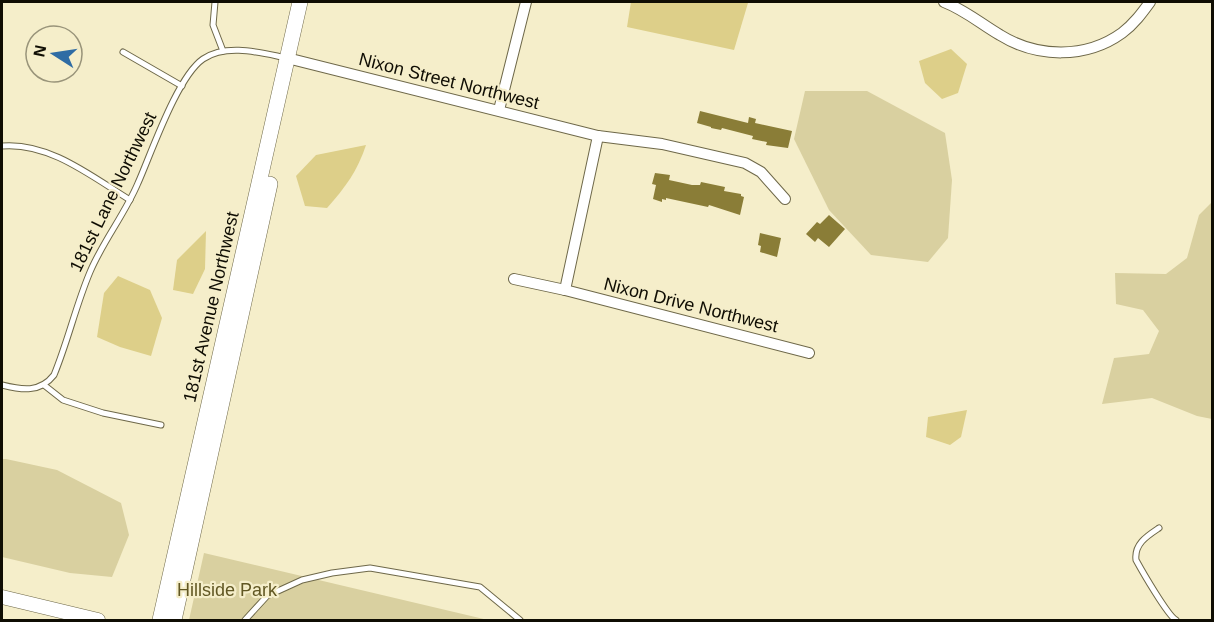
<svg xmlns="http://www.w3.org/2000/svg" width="1214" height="622" viewBox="0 0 1214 622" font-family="Arial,sans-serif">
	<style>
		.green { fill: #d9d0a0 }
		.water { fill: #ddcf89 }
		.building { fill: #8a7d37 }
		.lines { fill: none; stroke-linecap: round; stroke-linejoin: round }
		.service-casing { stroke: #6e6849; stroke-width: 7 }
		.minor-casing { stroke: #6e6849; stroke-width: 12 }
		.tertiary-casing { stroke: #6e6849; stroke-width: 15 }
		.secondary-casing { stroke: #6e6849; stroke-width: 16 }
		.service { stroke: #fff; stroke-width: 5 }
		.minor { stroke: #fff; stroke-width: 10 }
		.tertiary { stroke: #fff; stroke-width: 14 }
		.secondary { stroke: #fff; stroke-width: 15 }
		.labels { text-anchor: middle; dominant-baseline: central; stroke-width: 4.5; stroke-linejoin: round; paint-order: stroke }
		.street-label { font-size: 18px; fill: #0f0d03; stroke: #f5eeca }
		.park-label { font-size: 18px; fill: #615723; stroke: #f5eeca }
	</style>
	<rect width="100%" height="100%" fill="#f5eeca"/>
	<!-- green -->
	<g class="green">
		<polygon points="805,91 867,91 945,133 952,180 948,238 928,262 871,255 829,210 794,139"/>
		<polygon points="1212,202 1212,419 1197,416 1152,398 1102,404 1114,358 1149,354 1159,331 1143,310 1116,304 1115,273 1166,274 1187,258 1199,215"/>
		<polygon points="2,459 6,459 57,470 121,503 129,535 112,577 70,573 2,557"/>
		<polygon points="204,553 488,620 189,620"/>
	</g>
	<!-- water -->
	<g class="water">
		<polygon points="631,2 743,2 748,3 734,50 627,27"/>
		<polygon points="951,49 967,64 958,93 942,99 925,83 919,61"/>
		<path d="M366 145C358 170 345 188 327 208L305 206 296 176 316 155Z"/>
		<polygon points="206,231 205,269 193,294 173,290 177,260"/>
		<polygon points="118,276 150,290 162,318 151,356 120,347 97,337 104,293"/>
		<polygon points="967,410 961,437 950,445 926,437 928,417"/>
	</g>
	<!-- building -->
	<g class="building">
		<polygon points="700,111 748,123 749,117 756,119 755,123 792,131 788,148 766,145 767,142 752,139 753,136 722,128 721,130 711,128 711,127 697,123"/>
		<polygon points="655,173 670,175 669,180 692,185 700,185 701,182 725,187 724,191 741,194 741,196 744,197 740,215 709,205 708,207 666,198 666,200 662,199 662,202 653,199 656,185 652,184"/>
		<polygon points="829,215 845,229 829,247 818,238 815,242 806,234 817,222 820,224"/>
		<polygon points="760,233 781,238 777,257 760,252 761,246 758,245"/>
	</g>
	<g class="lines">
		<!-- service casing -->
		<g class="service-casing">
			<g id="service">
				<polyline points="215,2 213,25 223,51"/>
				<polyline points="123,52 182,86"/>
				<path d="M2 146C49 142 91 176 130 200"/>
				<path d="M2 385C22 390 40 393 54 375 68 341 76 305 90 272 103 241 125 214 138 183 151 154 177 77 203 59 227 43 261 53 287 58"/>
				<polyline points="44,385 63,400 103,413 161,425"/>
				<path d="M1159 528C1147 536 1134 544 1136 560 1142 571 1168 616 1176 620"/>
				<polyline points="245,620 267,596 302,580 332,573 370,568 480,587 520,620"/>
			</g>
		</g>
		<!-- minor casing -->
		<g class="minor-casing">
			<g id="minor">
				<path d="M944 2C965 10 981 24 1000 35 1037 58 1086 59 1122 33 1134 24 1142 13 1150 2"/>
				<polyline points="291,59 598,136 662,144 745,163 761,172 785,199"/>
				<polyline points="499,110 526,2"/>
				<polyline points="514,279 565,290 809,353"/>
				<polyline points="565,290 598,136"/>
			</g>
		</g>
		<!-- tertiary casing -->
		<g class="tertiary-casing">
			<polyline id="tertiary" points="2,597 98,620"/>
		</g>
		<!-- secondary casing -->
		<g class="secondary-casing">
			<g id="secondary">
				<polyline points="160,620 300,2"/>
				<polyline points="174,620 270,184"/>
			</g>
		</g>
		<!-- service -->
		<use href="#service" class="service"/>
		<!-- minor -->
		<use href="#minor" class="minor"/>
		<!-- tertiary -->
		<use href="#tertiary" class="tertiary"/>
		<!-- secondary -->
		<use href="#secondary" class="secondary"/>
	</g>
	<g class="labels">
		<!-- street labels -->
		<g class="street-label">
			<text transform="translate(449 81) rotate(14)">Nixon Street Northwest</text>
			<text transform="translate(113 192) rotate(-64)">181st Lane Northwest</text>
			<text transform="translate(691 305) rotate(14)">Nixon Drive Northwest</text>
			<text transform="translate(211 307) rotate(-77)">181st Avenue Northwest</text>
		</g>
		<!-- park labels -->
		<g class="park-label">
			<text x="227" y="590">Hillside Park</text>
		</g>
	</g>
	<!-- border -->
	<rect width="1214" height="622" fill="none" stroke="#0f0d03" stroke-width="6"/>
	<!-- north arrow -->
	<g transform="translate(54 54) rotate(282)"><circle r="28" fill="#f5eeca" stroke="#99947a" stroke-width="1.5"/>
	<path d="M0-4.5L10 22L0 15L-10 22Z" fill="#2f6ca4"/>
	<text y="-9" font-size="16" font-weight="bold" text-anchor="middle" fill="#0f0d03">N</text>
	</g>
</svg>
